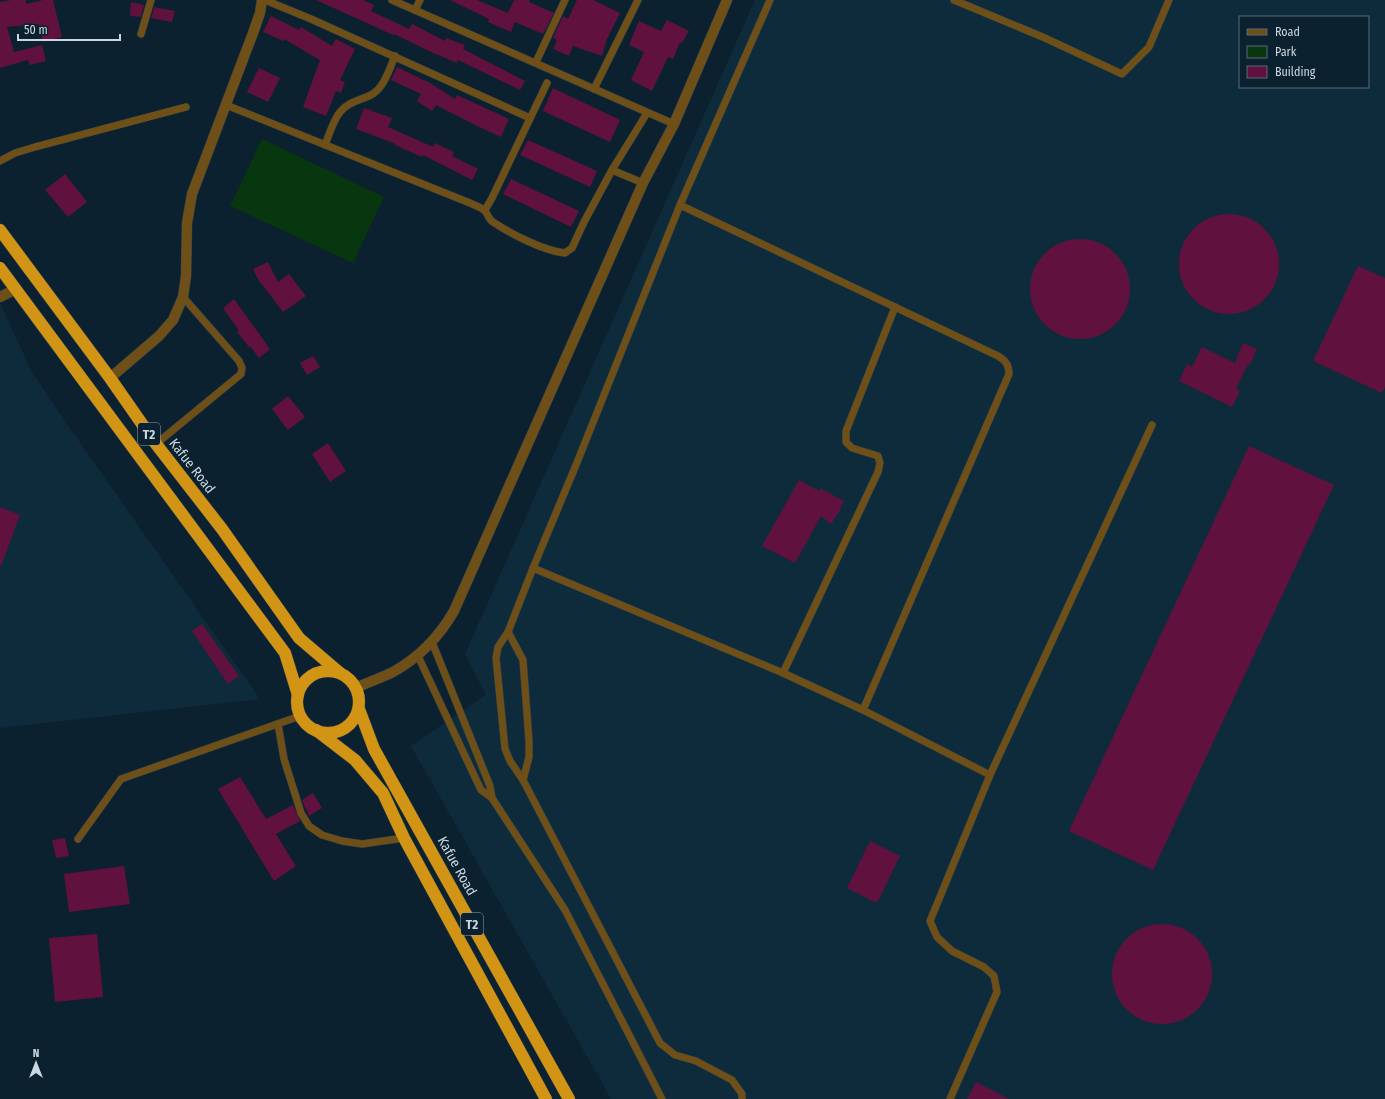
<svg xmlns="http://www.w3.org/2000/svg" width="1385" height="1099" viewBox="0 0 1385 1099" font-family="'Fira Sans Condensed',sans-serif">
	<style>
		.built { fill: #0e2b3c; fill-rule: evenodd }
		.green { fill: #08360f }
		.building { fill: #60113e }
		.lines { fill: none; stroke-linecap: round; stroke-linejoin: round }
		.lane-casing { stroke: #2a3e4b; stroke-width: 8 }
		.street-casing { stroke: #2a3e4b; stroke-width: 11 }
		.highway-casing { stroke: #2a3e4b; stroke-width: 13 }
		.lane { stroke: #6e4f18; stroke-width: 7 }
		.street { stroke: #6e4f18; stroke-width: 10 }
		.highway { stroke: #d29414; stroke-width: 12 }
		.labels { text-anchor: middle; dominant-baseline: central; stroke-width: 3; stroke-linejoin: round; paint-order: stroke }
		.shield { fill: #0c212f; stroke: #91a0ab; stroke-width: 1 }
		.shield-label { font-size: 13px; font-weight: bold; fill: #cad7e0 }
		.street-label { font-size: 14px; fill: #cad7e0; stroke: #0c212f }
	</style>
	<rect width="100%" height="100%" fill="#0c212f"/>
	<!-- built -->
	<g class="built">
		<path d="M755 0H1385V1099H611L411 746 486 695 465 654ZM1240 17H1368V87H1240Z"/>
		<polygon points="0,303 32,372 67,424 260,699 0,728"/>
	</g>
	<!-- green -->
	<polygon class="green" points="262,139 384,197 353,263 230,206"/>
	<!-- building -->
	<g class="building">
		<polygon points="11,0 26,0 26,4 43,0 53,0 62,37 43,42 38,24 7,27 14,52 42,45 46,61 30,65 28,60 0,68 0,2"/>
		<polygon points="316,0 363,0 374,5 371,11 409,29 412,24 445,41 446,38 465,45 463,49 525,81 520,90 458,60 457,63 429,51 394,34 393,35"/>
		<polygon points="450,0 477,0 508,13 514,0 530,0 529,2 554,13 543,34 515,22 511,32 488,22 489,19"/>
		<polygon points="577,0 593,0 620,13 607,39 602,56 573,46 569,56 553,49 557,40 553,38 563,16 568,19"/>
		<polygon points="131,2 144,5 141,17 130,16"/>
		<polygon points="154,7 175,11 172,22 151,18"/>
		<polygon points="271,16 299,30 301,27 332,46 336,39 355,49 340,80 345,82 341,93 336,91 326,116 303,107 320,60 284,39 283,41 263,32"/>
		<polygon points="667,20 689,31 682,43 680,42 673,59 668,57 652,91 631,80 644,52 629,45 639,21 661,31"/>
		<polygon points="397,67 430,83 455,99 457,95 509,119 501,137 475,125 436,105 432,111 417,101 421,94 391,80"/>
		<polygon points="259,68 280,78 268,102 247,92"/>
		<polygon points="553,88 620,120 610,142 543,111"/>
		<polygon points="364,108 392,118 388,127 433,147 435,143 454,152 452,156 478,169 472,180 423,155 422,157 395,145 396,144 356,129"/>
		<polygon points="528,140 597,171 590,187 520,155"/>
		<polygon points="65,174 87,202 68,217 45,190"/>
		<polygon points="511,179 579,211 571,227 503,194"/>
		<circle cx="1229" cy="264" r="50"/>
		<circle cx="1080" cy="289" r="50"/>
		<polygon points="268,262 278,282 289,274 306,296 283,312 261,283 260,283 253,269"/>
		<polygon points="1358,266 1385,278 1385,387 1382,393 1313,361"/>
		<polygon points="234,299 270,349 259,358 250,346 249,347 237,332 239,331 223,308"/>
		<polygon points="1243,343 1257,349 1250,365 1248,364 1236,389 1240,391 1232,407 1179,381 1187,364 1192,367 1202,347 1235,363"/>
		<polygon points="313,356 320,367 307,375 300,363"/>
		<polygon points="288,396 305,417 288,430 272,409"/>
		<polygon points="328,443 346,471 330,482 312,454"/>
		<polygon points="1249,446 1334,485 1153,870 1069,831"/>
		<polygon points="799,480 819,491 820,488 844,501 840,508 841,509 831,524 821,516 795,563 762,546"/>
		<polygon points="0,507 20,515 1,566 0,565"/>
		<polygon points="202,624 239,676 228,684 192,631"/>
		<polygon points="240,777 266,819 293,805 300,821 276,834 296,866 274,881 218,789"/>
		<polygon points="313,793 322,808 309,816 302,800"/>
		<polygon points="65,838 69,856 56,858 52,840"/>
		<polygon points="870,841 900,856 877,903 847,888"/>
		<polygon points="124,866 130,904 69,912 64,874"/>
		<circle cx="1162" cy="974" r="50"/>
		<polygon points="97,934 103,997 55,1002 49,938"/>
		<polygon points="976,1082 1009,1099 967,1099"/>
	</g>
	<g class="lines">
		<!-- lane casing -->
		<g class="lane-casing">
			<g id="lane">
				<polyline points="265,0 311,19 530,118"/>
				<polyline points="392,0 674,124"/>
				<polyline points="954,0 1045,38 1122,74 1149,47 1169,0"/>
				<polyline points="415,10 420,0"/>
				<polyline points="141,34 151,0"/>
				<polyline points="536,62 565,0"/>
				<polyline points="594,89 638,0"/>
				<path d="M226 105 470 203C474 205 480 207 484 210 488 213 488 219 493 222 511 234 544 251 565 253L572 248 584 222 612 170 647 113"/>
				<path d="M325 145C329 135 334 118 341 111 348 102 361 100 371 95 384 88 389 70 395 56"/>
				<polyline points="0,161 15,153 35,147 186,107"/>
				<polyline points="612,170 643,183"/>
				<path d="M680 205 998 356C1006 361 1009 365 1009 374L863 710"/>
				<polyline points="485,210 492,198 547,83"/>
				<polyline points="156,444 241,374 242,368 239,361 183,297"/>
				<polyline points="533,568 783,673 863,710 990,775 930,921 937,937 952,951 984,967 994,976 997,992 950,1099"/>
				<polyline points="508,632 523,660 529,741 529,757 523,780"/>
				<polyline points="432,642 490,786 492,798"/>
				<polyline points="418,656 481,790 492,798 565,910 662,1099"/>
				<polyline points="783,673 878,472 880,463 878,456 852,448 846,442 846,431 895,307"/>
				<polyline points="278,724 284,759 301,813 309,826 322,835 342,841 362,844 404,838"/>
				<polyline points="990,775 1152,425"/>
				<polyline points="78,839 121,779 300,716"/>
				<polyline points="742,1099 742,1094 732,1080 696,1061 675,1055 660,1043 523,780 510,761 505,749 496,658 498,647 508,632 533,568 576,465 680,205 770,0"/>
			</g>
		</g>
		<!-- street casing -->
		<g class="street-casing">
			<g id="street">
				<polyline points="0,297 16,289"/>
				<polyline points="110,378 159,336 173,320 183,297 186,276 187,223 192,194 253,33 260,13 262,0"/>
				<path d="M356 688C368 682 381 678 393 672 420 657 439 637 454 611L643 183 674 124 727 0"/>
			</g>
		</g>
		<!-- highway casing -->
		<g class="highway-casing">
			<g id="highway">
				<polyline points="0,230 110,378 156,444 222,529 299,638 340,673"/>
				<polyline points="0,268 285,653 298,695"/>
				<circle cx="328" cy="702" r="31"/>
				<polyline points="359,709 374,749 569,1099"/>
				<polyline points="316,730 355,760 383,793 404,838 546,1099"/>
			</g>
		</g>
		<!-- lane -->
		<use href="#lane" class="lane"/>
		<!-- street -->
		<use href="#street" class="street"/>
		<!-- highway -->
		<use href="#highway" class="highway"/>
	</g>
	<g class="labels">
		<!-- shield labels -->
		<g class="shield">
			<rect x="138" y="423" width="22" height="22" rx="3"/>
			<rect x="461" y="913" width="22" height="22" rx="3"/>
		</g>
		<g class="shield-label">
			<text x="149" y="434">T2</text>
			<text x="472" y="924">T2</text>
		</g>
		<!-- street labels -->
		<g class="street-label">
			<text transform="translate(192 466) rotate(52)">Kafue Road</text>
			<text transform="translate(457 866) rotate(61)">Kafue Road</text>
		</g>
	</g>
	<!-- legend -->
	<rect x="1239" y="16" width="130" height="72" fill="#0c212f" stroke="#586a76"/>
	<rect x="1247" y="29" width="20" height="6" fill="#6e4f18" stroke="#586a76"/>
	<text x="1275" y="36" font-size="12" fill="#cad7e0">Road</text>
	<rect x="1247" y="46" width="20" height="12" fill="#08360f" stroke="#586a76"/>
	<text x="1275" y="56" font-size="12" fill="#cad7e0">Park</text>
	<rect x="1247" y="66" width="20" height="12" fill="#60113e" stroke="#586a76"/>
	<text x="1275" y="76" font-size="12" fill="#cad7e0">Building</text>
	<!-- north arrow -->
	<g transform="translate(36 1063)" stroke="#0c212f" stroke-width="3" paint-order="stroke">
	<path d="M0-3L7 15L0 10L-7 15Z" fill="#cad7e0"/>
	<text y="-6" font-size="11" font-weight="bold" text-anchor="middle" fill="#cad7e0">N</text>
	</g>
	<!-- scale -->
	<path d="M18 34v6h102v-6" fill="none" stroke="#cad7e0" stroke-width="2"/>
	<text x="24" y="34" font-size="12" fill="#cad7e0" stroke="#0c212f" stroke-width="3" paint-order="stroke">50 m</text>
</svg>
